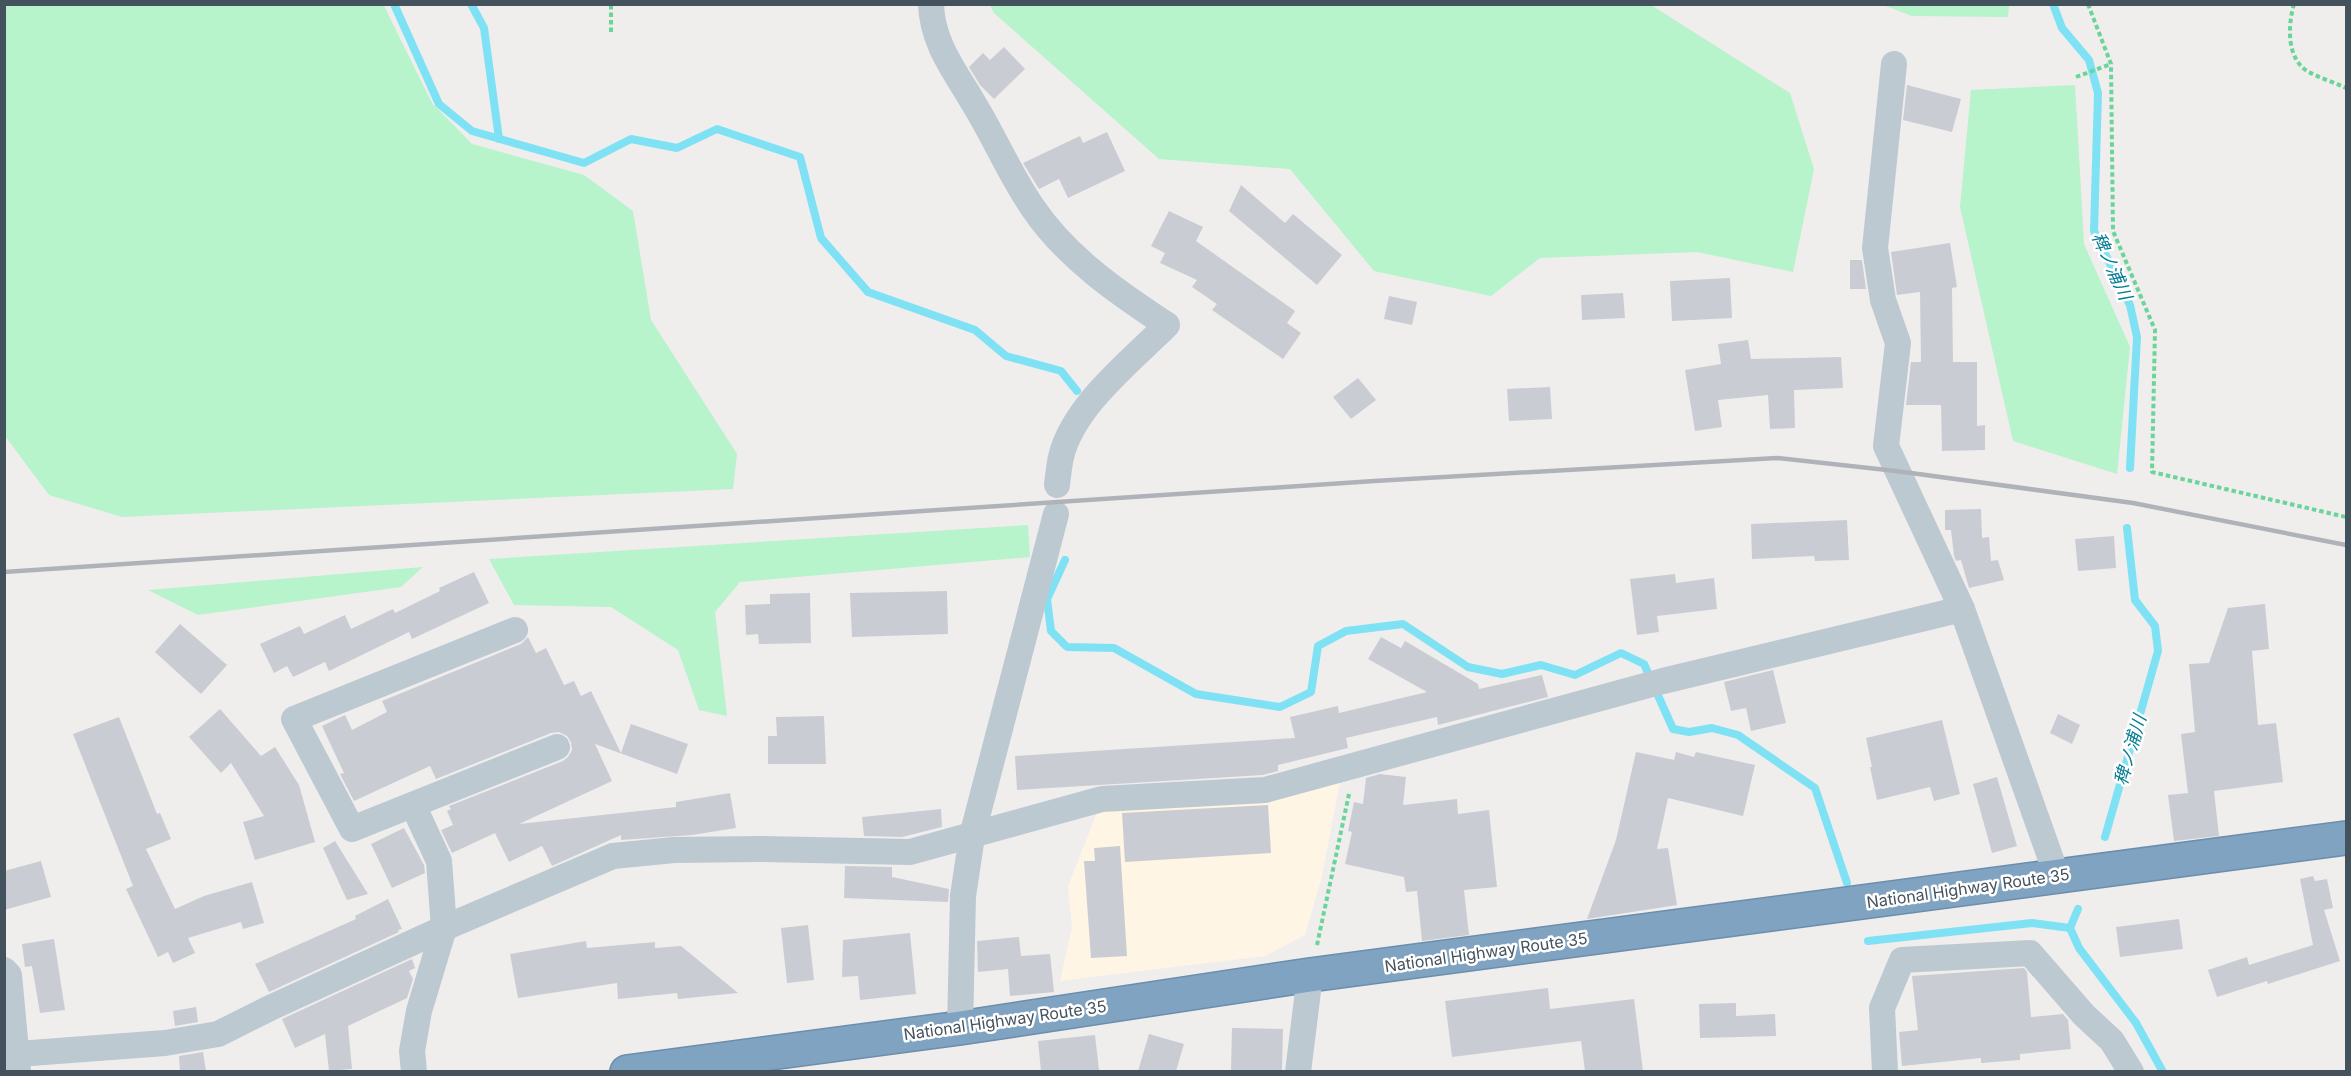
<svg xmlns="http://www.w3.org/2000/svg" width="2351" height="1076" viewBox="0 0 2351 1076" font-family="Inter,'Noto Sans JP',sans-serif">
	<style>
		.commercial { fill: #fef5e4 }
		.green { fill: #b7f3cb }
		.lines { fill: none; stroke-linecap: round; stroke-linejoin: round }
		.stream { stroke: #7fe2f4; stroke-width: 8 }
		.building { fill: #c9cdd3 }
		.highway-casing { stroke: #6b8ead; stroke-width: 36 }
		.path { stroke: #6bd49b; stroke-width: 4; stroke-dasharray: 4.5 3; stroke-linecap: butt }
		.minor { stroke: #bcc9d1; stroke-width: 26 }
		.highway { stroke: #80a3c2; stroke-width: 33 }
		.rail { stroke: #afb3b9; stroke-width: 4.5 }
		.labels { text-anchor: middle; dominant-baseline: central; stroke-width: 5; stroke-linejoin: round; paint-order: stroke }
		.street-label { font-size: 16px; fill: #44525d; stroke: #fff }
		.water-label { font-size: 18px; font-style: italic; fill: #037d93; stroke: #fff }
	</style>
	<rect width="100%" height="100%" fill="#f0eded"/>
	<!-- commercial -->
	<polygon class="commercial" points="1341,778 1321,880 1305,935 1265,956 1060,981 1072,927 1068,886 1098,810"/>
	<!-- green -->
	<g class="green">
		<polygon points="383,4 432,103 472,144 584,175 633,211 651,320 737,454 733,489 122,517 49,495 5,436 5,5"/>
		<polygon points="990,5 1651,5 1790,93 1814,169 1793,272 1697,252 1540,258 1491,296 1374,271 1290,169 1159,159 994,13"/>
		<polygon points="1883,5 2009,5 2008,17 1912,16"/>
		<polygon points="2075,85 2084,244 2130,347 2117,474 2013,441 1960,207 1971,90"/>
		<polygon points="1028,525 1030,557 740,582 715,612 727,716 699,710 678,650 611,607 514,605 489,559"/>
		<polygon points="423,567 401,587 198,615 148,590"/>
	</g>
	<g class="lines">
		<!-- stream -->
		<g class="stream">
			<polyline points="394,4 439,104 472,131 584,163 631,139 677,148 717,129 800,157 821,238 868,292 975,330 1006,356 1061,371 1077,391"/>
			<polyline points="471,4 484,28 499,139"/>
			<polyline points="2053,4 2062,28 2089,60 2098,93 2094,231 2130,305 2137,337 2130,468"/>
			<polyline points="1065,560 1047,599 1051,631 1067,647 1114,648 1196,694 1280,707 1311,692 1318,646 1346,631 1403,624 1468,667 1502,674 1541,665 1575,675 1621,653 1644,664 1673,729 1689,732 1712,728 1738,735 1815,788 1847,883"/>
			<polyline points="2105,837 2158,651 2155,626 2135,600 2127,528"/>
			<polyline points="2078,909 2070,928 2079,948 2136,1023 2163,1072"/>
			<polyline points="1868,941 2032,923 2070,928"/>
		</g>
	</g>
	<!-- building -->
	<g class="building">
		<polygon points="1004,47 1025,69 994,99 980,85 969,67 983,53 990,60"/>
		<polygon points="1907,85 1961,99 1952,132 1903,120"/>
		<polygon points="1107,132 1125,171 1068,198 1059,179 1039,189 1023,163 1080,136 1083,143"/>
		<polygon points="1241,185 1285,223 1293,214 1342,255 1317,285 1229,211"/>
		<polygon points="1169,211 1203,227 1196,241 1295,311 1287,323 1301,333 1283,359 1212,310 1217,304 1192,287 1197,280 1160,263 1165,253 1151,246"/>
		<polygon points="1950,243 1957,287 1952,288 1953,362 1977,362 1977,426 1985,425 1985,450 1942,451 1941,405 1906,405 1911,362 1921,362 1920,292 1897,295 1891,252"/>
		<polygon points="1850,260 1862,260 1866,289 1850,289"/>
		<polygon points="1730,278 1732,318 1672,321 1670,281"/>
		<polygon points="1623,293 1625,318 1582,320 1581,295"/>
		<polygon points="1389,296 1417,302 1412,325 1384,319"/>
		<polygon points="1748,340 1751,359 1841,357 1843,388 1794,390 1795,428 1770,429 1768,395 1718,400 1722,427 1695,431 1685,370 1721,364 1718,344"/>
		<polygon points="1358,378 1376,400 1351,419 1333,397"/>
		<polygon points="1550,387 1552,419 1509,421 1507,389"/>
		<polygon points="1981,509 1982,538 1989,537 1991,561 1998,560 2004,580 1969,588 1961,560 1956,561 1954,556 1951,530 1945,530 1945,510"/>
		<polygon points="1847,520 1849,560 1815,561 1814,556 1752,559 1751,524"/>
		<polygon points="2114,536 2116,568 2078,571 2075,539"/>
		<polygon points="474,572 489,603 412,639 409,632 329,671 325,662 293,677 287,666 274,673 260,644 300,626 304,634 345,615 351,629 393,609 395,613 440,591 439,588"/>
		<polygon points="1675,574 1676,583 1714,578 1717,609 1657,616 1659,632 1637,635 1630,579"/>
		<polygon points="947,591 948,634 852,637 850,593"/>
		<polygon points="810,593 811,643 759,644 758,634 746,635 745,605 770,604 770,594"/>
		<polygon points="2265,604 2269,649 2252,651 2258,725 2276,723 2283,782 2214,791 2219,836 2174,841 2168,795 2188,793 2181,734 2195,732 2189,664 2209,663 2228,608"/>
		<polygon points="180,624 227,665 201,694 155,652"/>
		<polygon points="528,637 536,653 546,648 564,685 574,681 581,696 591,691 621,753 631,724 688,744 677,774 595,744 612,781 519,824 676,807 676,802 730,793 736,828 692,835 621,840 621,835 552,866 542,846 509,862 495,833 452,853 441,830 453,825 447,811 451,809 449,806 563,761 568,757 572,750 571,742 567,736 559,732 551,733 436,779 430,766 354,801 340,774 344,773 322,726 345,715 352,730 387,712 382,701 521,644"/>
		<polygon points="1381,637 1401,648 1405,641 1478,684 1479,689 1542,675 1548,697 1438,725 1437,717 1346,738 1348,748 1278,765 1278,771 1263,775 1017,790 1015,756 1295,738 1290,717 1338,706 1339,713 1427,692 1368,659"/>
		<polygon points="1773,670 1786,723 1751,731 1746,708 1731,711 1724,682"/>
		<polygon points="220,709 261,756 275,747 299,785 315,842 255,860 243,822 264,816 231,763 221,773 189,737"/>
		<polygon points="2058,714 2080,725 2072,744 2050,733"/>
		<polygon points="824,716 826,764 768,764 768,736 777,736 776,717"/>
		<polygon points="119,717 157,814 160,813 171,839 146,849 175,909 204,896 252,882 264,923 243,929 241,922 188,938 195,953 173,963 168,952 158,957 126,889 133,886 73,734"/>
		<polygon points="1942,720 1960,794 1934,801 1930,787 1877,800 1870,767 1872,767 1866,738"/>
		<polygon points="1636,752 1674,760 1676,752 1694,757 1696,752 1755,765 1743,816 1668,798 1657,849 1668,848 1677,905 1587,919 1616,840"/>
		<polygon points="1380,774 1406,777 1403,805 1457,799 1458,814 1489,810 1497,887 1464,890 1469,935 1422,941 1417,891 1406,892 1404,877 1345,864 1352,832 1348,831 1354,802 1363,804 1366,778"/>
		<polygon points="1997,777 2017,846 1992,853 1973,784"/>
		<polygon points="1268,805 1271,853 1125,862 1122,813"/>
		<polygon points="941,809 942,827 902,837 864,836 862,817"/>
		<polygon points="404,828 424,865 425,873 392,888 371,844"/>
		<polygon points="335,841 368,894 347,900 323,848"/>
		<polygon points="1120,846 1127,956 1091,958 1084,861 1095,861 1094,848"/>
		<polygon points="41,861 51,897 4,910 4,871"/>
		<polygon points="845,866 892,867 892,877 949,889 948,902 844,898"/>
		<polygon points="2313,876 2315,881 2327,879 2333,908 2324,910 2340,961 2268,984 2267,981 2217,997 2208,970 2247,957 2249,965 2313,945 2300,879"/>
		<polygon points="388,899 402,929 398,930 399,932 269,992 255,964 356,919 355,916"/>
		<polygon points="2179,919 2183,949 2120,957 2116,927"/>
		<polygon points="808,925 814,980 787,983 781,928"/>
		<polygon points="910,933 916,994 860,1000 858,976 842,977 843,940"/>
		<polygon points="1019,937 1021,956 1050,954 1054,992 1010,996 1008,969 978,972 977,941"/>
		<polygon points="54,939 65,1010 40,1013 32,966 25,967 22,944"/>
		<polygon points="586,941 587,948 655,942 655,948 681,946 738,993 678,999 677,993 618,999 617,983 518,998 510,954"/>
		<polygon points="412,959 415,968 409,971 413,979 407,998 348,1026 352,1069 329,1071 325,1034 295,1048 282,1019"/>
		<polygon points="2024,968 2027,972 2031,1017 2063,1014 2068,1020 2071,1049 2020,1054 2020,1060 1981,1063 1981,1058 1902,1066 1899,1032 1918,1030 1912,976"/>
		<polygon points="1548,988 1550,1009 1634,999 1643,1071 1585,1071 1581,1041 1452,1057 1445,1001"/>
		<polygon points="1736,1003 1736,1016 1775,1014 1776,1036 1700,1038 1699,1004"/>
		<polygon points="196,1007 198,1022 175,1026 173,1011"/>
		<polygon points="1232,1028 1283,1029 1282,1071 1231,1071"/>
		<polygon points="1149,1034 1184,1044 1176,1071 1138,1071"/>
		<polygon points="1095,1035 1099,1070 1041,1071 1038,1041"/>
		<polygon points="203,1052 206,1071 180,1071 179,1056"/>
	</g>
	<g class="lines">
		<!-- highway casing -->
		<g class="highway-casing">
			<polyline id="highway" points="627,1072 960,1028 1310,975 2346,838"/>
		</g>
		<!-- path -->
		<g class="path">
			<polyline points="2088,4 2111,64 2113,231 2155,330 2152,472 2346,517"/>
			<path d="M2294 4C2288 25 2286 57 2307 71 2319 78 2334 82 2346 88"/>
			<polyline points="611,32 611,4"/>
			<polyline points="2076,77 2111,64"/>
			<polyline points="1317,945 1349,794"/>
		</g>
		<!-- minor -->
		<g class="minor">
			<path d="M931 4C932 43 955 71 974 104 995 138 1010 175 1033 208 1066 257 1118 293 1167 325 1131 361 1073 406 1061 457 1059 466 1058 476 1057 485"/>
			<polyline points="1894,64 1875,248 1883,300 1898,343 1886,446 1962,609 2057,876"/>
			<polyline points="515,630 294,719 352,829 557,747"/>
			<polyline points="413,805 439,861 444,928 419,1011 412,1051 414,1072"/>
			<polyline points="4,970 9,975 18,1071"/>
			<polyline points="960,1028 963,896 972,836 1056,514"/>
			<polyline points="4,1055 165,1043 218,1034 270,1008 444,928 613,856 674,850 759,849 910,852 1102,799 1265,790 1663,681 1962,609"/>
			<polyline points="1298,1072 1310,975"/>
			<polyline points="1885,1072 1882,1008 1902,960 2030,953 2084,1015 2112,1041 2131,1072"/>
		</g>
		<!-- highway -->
		<use href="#highway" class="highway"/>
		<!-- rail -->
		<polyline class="rail" points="4,572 1374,481 1777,458 1896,471 2133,503 2346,545"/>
	</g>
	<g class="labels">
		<!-- street labels -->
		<g class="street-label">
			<text transform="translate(1968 888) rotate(-8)">National Highway Route 35</text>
			<text transform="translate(1486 952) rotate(-8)">National Highway Route 35</text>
			<text transform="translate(1005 1020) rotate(-8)">National Highway Route 35</text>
		</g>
		<!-- water labels -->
		<g class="water-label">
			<text transform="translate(2112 266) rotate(66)">稗ノ浦川</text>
			<text transform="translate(2130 750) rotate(-74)">稗ノ浦川</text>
		</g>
	</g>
	<!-- border -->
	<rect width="2351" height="1076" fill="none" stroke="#44525d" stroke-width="12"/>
</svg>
